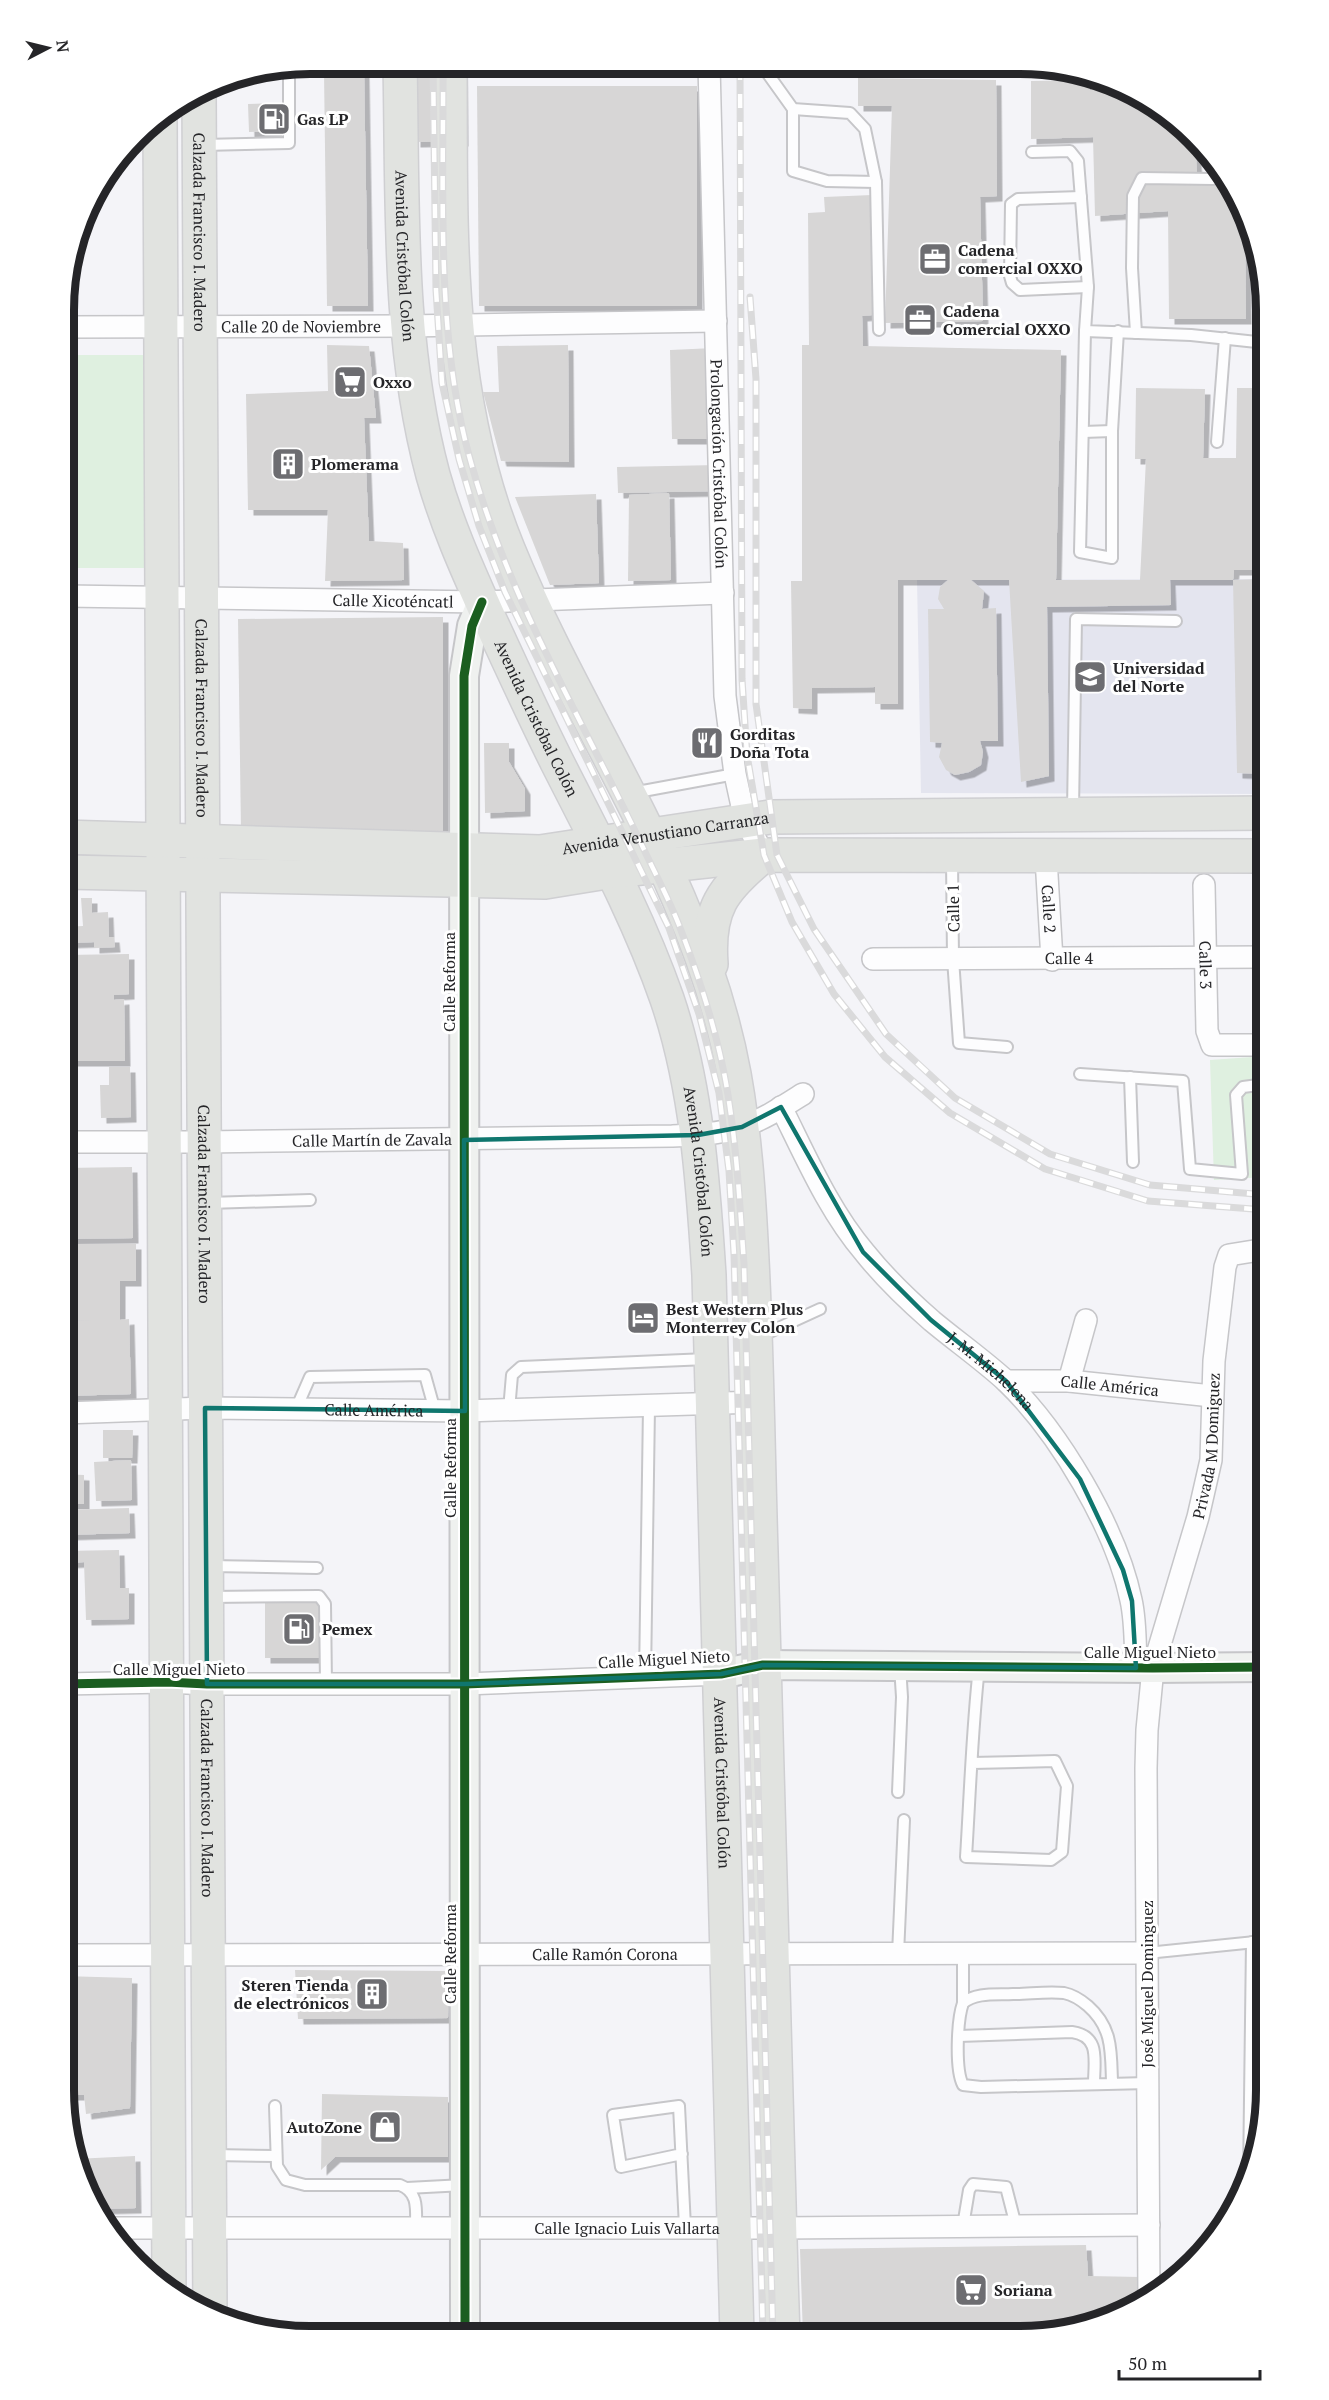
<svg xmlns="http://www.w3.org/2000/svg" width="1329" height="2400" viewBox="0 0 1329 2400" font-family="'PT Serif',serif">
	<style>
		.built { fill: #e4e5ef }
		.green { fill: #dff0e0 }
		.building { fill: #d7d6d6; filter: url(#shadow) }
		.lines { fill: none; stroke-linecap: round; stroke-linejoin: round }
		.lane-casing { stroke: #c6c6c9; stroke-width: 14 }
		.street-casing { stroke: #c6c6c9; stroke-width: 24 }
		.secondary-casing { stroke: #c6c6c9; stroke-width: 32 }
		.primary-casing { stroke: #cfcfd2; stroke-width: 36 }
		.lane { stroke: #fdfdfe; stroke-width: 10 }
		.street { stroke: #fdfdfe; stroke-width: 21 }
		.secondary { stroke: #eff1ef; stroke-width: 28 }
		.primary { stroke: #e1e3e0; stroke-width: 33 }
		.rail-casing { stroke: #dadadb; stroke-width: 7 }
		.rail { stroke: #fff; stroke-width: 4.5; stroke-dasharray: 14; stroke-linecap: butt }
		.cycleway-casing { stroke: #fff; stroke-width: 13 }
		.cycleway { stroke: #1b5e20; stroke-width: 9 }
		.marked { fill: none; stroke: #0f766e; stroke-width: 4.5; stroke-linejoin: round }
		.labels { text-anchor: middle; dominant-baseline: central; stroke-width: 6; stroke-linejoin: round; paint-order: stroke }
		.poi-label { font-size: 16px; font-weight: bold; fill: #252528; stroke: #fff; text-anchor: start }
		.street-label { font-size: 16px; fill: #252528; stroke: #fff }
		.rim { fill: none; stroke: #252528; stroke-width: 8 }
	</style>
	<defs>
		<filter id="shadow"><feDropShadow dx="5.5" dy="5.5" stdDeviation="0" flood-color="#0004"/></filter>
	</defs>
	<rect width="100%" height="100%" fill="#f4f4f8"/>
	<!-- built -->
	<polygon class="built" points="1261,579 1262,794 921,793 917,580"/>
	<!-- green -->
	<g class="green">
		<polygon points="65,355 152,355 151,568 65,568"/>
		<polygon points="1266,1056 1266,1177 1214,1180 1210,1060"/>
	</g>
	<!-- building -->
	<g class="building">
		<polygon points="415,64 462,64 463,141 415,142"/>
		<polygon points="324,71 364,71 368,306 327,306"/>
		<polygon points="858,78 996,80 997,196 980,197 983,321 885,323 892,106 858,106"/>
		<polygon points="1089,80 1090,90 1129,89 1182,124 1195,140 1197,175 1225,174 1245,215 1246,319 1169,319 1168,211 1095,216 1093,137 1031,139 1031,81"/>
		<polygon points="477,86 697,86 697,306 479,306"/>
		<polygon points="278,103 279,131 249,132 248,104"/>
		<polygon points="872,195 872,315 862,316 863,346 1061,350 1056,580 1140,580 1146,459 1135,459 1136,388 1205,389 1203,458 1236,458 1237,388 1265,388 1262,570 1234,570 1233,580 1170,580 1171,605 1047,607 1049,776 1021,782 1009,580 971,580 984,591 982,609 996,608 998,741 980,741 983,752 981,765 969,772 955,775 946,770 939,757 942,743 930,742 928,609 944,609 938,599 940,587 948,580 898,580 898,704 875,704 875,687 812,688 812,709 793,708 791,581 802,581 802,345 809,345 808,213 825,212 824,197"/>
		<polygon points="327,345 369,346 376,418 364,418 369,541 403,543 404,580 325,581 328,510 248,510 246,394 328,391"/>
		<polygon points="568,345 569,462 501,461 483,392 499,392 497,346"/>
		<polygon points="714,348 716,439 672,439 670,350"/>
		<polygon points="718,465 717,491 618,493 617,467"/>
		<polygon points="669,493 671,580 628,581 629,495"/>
		<polygon points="596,494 599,583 550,585 515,497"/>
		<polygon points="1261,579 1262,774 1237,773 1233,580"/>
		<polygon points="443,617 443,832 241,831 238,619"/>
		<polygon points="484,743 509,743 509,762 525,789 525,811 485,813"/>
		<polygon points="81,898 92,898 92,913 108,912 109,937 114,937 115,947 94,948 94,942 64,943 64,927 83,926"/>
		<polygon points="129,954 129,994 114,995 114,1000 124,999 125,1061 64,1061 64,955"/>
		<polygon points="109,1067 130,1067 131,1117 101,1118 100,1085 109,1085"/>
		<polygon points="132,1167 133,1238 64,1239 64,1168"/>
		<polygon points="64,1244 136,1244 136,1281 120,1281 120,1320 129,1319 131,1394 64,1396 64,1321 91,1320 64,1320"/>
		<polygon points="103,1430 133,1430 132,1458 103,1458"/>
		<polygon points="131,1460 132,1500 96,1501 94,1462"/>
		<polygon points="64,1474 84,1475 84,1504 64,1504"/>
		<polygon points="129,1508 130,1533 64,1535 64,1510"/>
		<polygon points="119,1550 120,1588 129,1588 129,1619 86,1620 84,1562 64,1563 64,1551"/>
		<polygon points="319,1602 320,1658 265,1658 265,1603"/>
		<polygon points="295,1970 449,1971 448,2018 298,2019"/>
		<polygon points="63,1976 132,1978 130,2108 86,2114 84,2095 64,2095"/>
		<polygon points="322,2094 448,2097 448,2157 335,2157 321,2170"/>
		<polygon points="135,2156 136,2208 97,2209 76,2170 75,2159"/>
		<polygon points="1086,2245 1088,2276 1141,2277 1141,2303 1099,2324 1019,2337 803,2336 800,2249"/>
	</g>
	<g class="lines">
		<!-- lane casing -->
		<g class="lane-casing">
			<g id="lane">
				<polyline points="766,66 768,74 793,109 850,113 865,129 876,182 879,330"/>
				<polyline points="793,109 793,171 827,181 876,182"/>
				<polyline points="203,145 289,143 289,67"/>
				<polyline points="1032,152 1070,151 1078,161 1088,287 1085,331 1191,335 1266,343"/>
				<polyline points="1081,197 1018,199 1011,204 1010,276 1012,283 1020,290 1088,287"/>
				<polyline points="1085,331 1080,552 1112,558 1112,431 1118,331"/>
				<polyline points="1136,333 1132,268 1133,196 1142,178 1213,179"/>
				<polyline points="1083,432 1112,431"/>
				<polyline points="1217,442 1225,338"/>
				<polyline points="1266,762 1266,754"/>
				<polyline points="632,793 735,774"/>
				<polyline points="1073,810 1076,619 1176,621"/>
				<polyline points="952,859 953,959 959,1043 1007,1047"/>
				<polyline points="1080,1074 1183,1081 1190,1169 1242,1174 1236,1095 1243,1087 1266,1084"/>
				<polyline points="1130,1077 1133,1162"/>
				<polyline points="208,1203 310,1200"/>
				<polyline points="759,1337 820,1309"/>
				<polyline points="296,1409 310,1377 425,1375 435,1411"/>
				<polyline points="509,1410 512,1375 521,1367 707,1359"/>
				<polyline points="209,1566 317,1568"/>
				<polyline points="210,1597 319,1596 325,1604 326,1684"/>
				<polyline points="645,1677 649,1407"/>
				<path d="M972 1763 1055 1761 1067 1786 1062 1852 1051 1860 966 1857C970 1794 972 1730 979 1667"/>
				<polyline points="898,1792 902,1697 900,1666"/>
				<polyline points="963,1953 963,2003"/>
				<polyline points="1147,1953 1265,1941"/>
				<polyline points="898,1954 904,1820"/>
				<path d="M959 2036 1072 2032C1101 2036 1094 2061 1094 2084"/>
				<path d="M1112 2083C1111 2052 1113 2028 1088 2006 1081 2000 1074 1995 1064 1993 1048 1991 1029 1994 1013 1994 997 1995 976 1992 963 2003 957 2020 955 2070 963 2085L981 2087 1148 2083"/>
				<path d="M275 2106 277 2166 286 2180 305 2185H400C419 2192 416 2210 416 2227"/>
				<polyline points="682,2154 621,2167 613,2115 679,2106 685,2227"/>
				<polyline points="213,2155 276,2156"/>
				<polyline points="1249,2178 1252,1942"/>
				<polyline points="407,2188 464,2185"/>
				<polyline points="963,2226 969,2190 973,2184 1006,2187 1016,2226"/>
			</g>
		</g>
		<!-- street casing -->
		<g class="street-casing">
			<g id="street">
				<path id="s1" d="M709 65 725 696 735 774 745 820 764 855"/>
				<path id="s2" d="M65 327 407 326 716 321"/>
				<path id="s3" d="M65 596 482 602 723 593"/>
				<path id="s4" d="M1046 858 1052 960"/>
				<path id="s5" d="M1204 885 1207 1031 1212 1045H1266"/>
				<path id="s6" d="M873 959 1266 957"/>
				<path id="s7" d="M781 1107C806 1157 829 1211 865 1253 885 1278 908 1300 932 1321 956 1341 983 1360 1006 1381 1059 1432 1116 1528 1131 1600 1136 1622 1135 1646 1136 1668"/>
				<path id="s8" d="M64 1142H204L672 1136C695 1135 719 1134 741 1127 763 1120 784 1106 803 1094"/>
				<path id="s9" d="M1006 1381H1069L1212 1396"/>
				<polyline points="1069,1381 1086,1320"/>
				<path id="s10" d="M64 1413 205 1408 465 1411 757 1402"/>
				<polyline points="63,1684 167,1682 207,1684 465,1684 721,1674"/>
				<path id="s11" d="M63 1955 1147 1953"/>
				<path id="s12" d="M107 2228H779L1149 2225"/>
				<path id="s13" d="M1149 2299 1146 1768 1147 1730 1153 1668 1198 1517 1211 1460 1214 1361 1225 1267 1229 1255 1266 1249"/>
			</g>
		</g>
		<!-- secondary casing -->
		<g class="secondary-casing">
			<g id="secondary">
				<polyline points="721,1674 763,1665 1153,1668 1266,1667"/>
				<polyline points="465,2335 464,676 472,626 482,602"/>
			</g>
		</g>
		<!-- primary casing -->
		<g class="primary-casing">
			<g id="primary">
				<path id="s14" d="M400 64C403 201 397 341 433 475 447 525 468 571 489 618 511 666 533 714 557 762 596 839 638 916 667 999 697 1087 703 1182 709 1275L737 2336"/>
				<path d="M450 64C451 228 444 394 508 549 580 725 699 883 734 1074 745 1135 749 1198 752 1260 757 1357 758 1455 761 1552 767 1814 774 2075 783 2336"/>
				<path id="s15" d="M199 92 210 2315"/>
				<polyline points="160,116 169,2291"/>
				<path id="s16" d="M64 837 540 852 770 817 1266 813"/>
				<polyline points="64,872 545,882 613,871 764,855 1266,856"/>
				<path d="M711 964C707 909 722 889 764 855"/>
			</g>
		</g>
		<!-- lane -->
		<use href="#lane" class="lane"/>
		<!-- street -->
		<use href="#street" class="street"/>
		<!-- secondary -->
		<use href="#secondary" class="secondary"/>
		<!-- primary -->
		<use href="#primary" class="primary"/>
		<!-- rail casing -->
		<g class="rail-casing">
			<g id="rail">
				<polyline points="433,64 436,290 442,383 459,459 479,526 505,592 669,928 699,1014 719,1093 729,1171 734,1254 763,2336"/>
				<path d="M443 64C444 193 435 334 470 459 508 600 586 725 647 856 658 879 670 902 679 925 700 979 719 1038 728 1095 737 1151 740 1207 744 1264L773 2336"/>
				<polyline points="740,66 742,679 747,755 764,855 792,922 834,994 885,1057 950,1113 1045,1169 1148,1201 1266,1210"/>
				<polyline points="750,297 756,379 756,704 777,855 814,929 886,1034 955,1098 1050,1154 1150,1185 1266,1195"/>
			</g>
		</g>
		<!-- rail -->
		<use href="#rail" class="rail"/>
		<!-- cycleway casing -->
		<g class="cycleway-casing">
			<g id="cycleway">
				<polyline points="63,1684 167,1682 207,1684 465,1684 721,1674 763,1665 1153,1668 1266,1667"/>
				<polyline points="465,2335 464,676 472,626 482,602"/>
			</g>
		</g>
		<!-- cycleway -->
		<use href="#cycleway" class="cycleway"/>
	</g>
	<!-- marked area -->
	<path class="marked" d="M781 1107 863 1252 931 1320 1006 1381 1080 1479 1123 1570 1132 1601 1136 1668 763 1665 721 1674 465 1684H207L205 1408 465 1411 464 1140 698 1135 742 1127Z"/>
	<!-- icons -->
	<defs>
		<g id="fuel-square" transform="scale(1.725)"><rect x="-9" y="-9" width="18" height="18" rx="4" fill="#6d6d71" stroke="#fff"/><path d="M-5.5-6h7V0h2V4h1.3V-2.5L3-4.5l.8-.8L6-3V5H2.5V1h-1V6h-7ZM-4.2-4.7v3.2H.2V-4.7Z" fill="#fff"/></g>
		<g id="office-square" transform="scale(1.725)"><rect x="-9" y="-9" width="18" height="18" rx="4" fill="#6d6d71" stroke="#fff"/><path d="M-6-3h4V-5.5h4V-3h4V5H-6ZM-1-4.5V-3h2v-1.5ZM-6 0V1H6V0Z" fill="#fff"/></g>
		<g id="supermarket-square" transform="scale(1.725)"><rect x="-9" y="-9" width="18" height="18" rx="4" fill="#6d6d71" stroke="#fff"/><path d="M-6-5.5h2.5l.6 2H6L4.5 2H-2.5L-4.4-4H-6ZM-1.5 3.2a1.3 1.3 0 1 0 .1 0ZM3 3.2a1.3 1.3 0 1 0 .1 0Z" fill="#fff"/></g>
		<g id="building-square" transform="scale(1.725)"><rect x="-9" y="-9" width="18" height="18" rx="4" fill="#6d6d71" stroke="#fff"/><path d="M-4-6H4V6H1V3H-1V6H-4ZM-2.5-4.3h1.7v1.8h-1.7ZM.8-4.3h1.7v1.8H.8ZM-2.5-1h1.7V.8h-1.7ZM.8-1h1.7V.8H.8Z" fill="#fff"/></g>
		<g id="university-square" transform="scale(1.725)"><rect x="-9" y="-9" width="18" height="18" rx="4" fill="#6d6d71" stroke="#fff"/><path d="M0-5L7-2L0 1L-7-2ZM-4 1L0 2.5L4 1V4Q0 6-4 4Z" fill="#fff"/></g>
		<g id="restaurant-square" transform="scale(1.725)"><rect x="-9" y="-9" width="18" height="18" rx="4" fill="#6d6d71" stroke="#fff"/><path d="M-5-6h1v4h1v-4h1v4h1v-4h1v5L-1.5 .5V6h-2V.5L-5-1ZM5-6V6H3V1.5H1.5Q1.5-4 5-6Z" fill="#fff"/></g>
		<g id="hotel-square" transform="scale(1.725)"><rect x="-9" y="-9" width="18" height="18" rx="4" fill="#6d6d71" stroke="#fff"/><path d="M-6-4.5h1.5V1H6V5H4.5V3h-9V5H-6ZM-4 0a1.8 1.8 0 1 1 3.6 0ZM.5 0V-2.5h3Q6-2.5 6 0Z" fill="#fff"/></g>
		<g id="shop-square" transform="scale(1.725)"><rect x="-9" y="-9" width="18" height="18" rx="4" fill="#6d6d71" stroke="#fff"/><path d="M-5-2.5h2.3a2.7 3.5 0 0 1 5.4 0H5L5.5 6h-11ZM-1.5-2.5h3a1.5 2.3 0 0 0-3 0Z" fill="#fff"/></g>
	</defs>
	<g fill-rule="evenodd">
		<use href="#fuel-square" x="274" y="119"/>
		<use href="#office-square" x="935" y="259"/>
		<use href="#office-square" x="920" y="320"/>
		<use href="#supermarket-square" x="350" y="382"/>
		<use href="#building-square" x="288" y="464"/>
		<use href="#university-square" x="1090" y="677"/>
		<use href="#restaurant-square" x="707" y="743"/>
		<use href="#hotel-square" x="643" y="1318"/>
		<use href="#fuel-square" x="299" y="1629"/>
		<use href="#building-square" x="372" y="1994"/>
		<use href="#shop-square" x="385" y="2127"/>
		<use href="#supermarket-square" x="971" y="2290"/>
	</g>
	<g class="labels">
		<!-- poi labels -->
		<g class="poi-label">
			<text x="297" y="119">Gas LP</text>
			<text x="958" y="250">Cadena<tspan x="958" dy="18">comercial OXXO</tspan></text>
			<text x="943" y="311">Cadena<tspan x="943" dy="18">Comercial OXXO</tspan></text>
			<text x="373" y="382">Oxxo</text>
			<text x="311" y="464">Plomerama</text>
			<text x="1113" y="668">Universidad<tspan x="1113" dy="18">del Norte</tspan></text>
			<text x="730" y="734">Gorditas<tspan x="730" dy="18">Doña Tota</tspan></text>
			<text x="666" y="1309">Best Western Plus<tspan x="666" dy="18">Monterrey Colon</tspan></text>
			<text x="322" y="1629">Pemex</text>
			<text x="349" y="1985" text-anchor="end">Steren Tienda<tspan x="349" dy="18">de electrónicos</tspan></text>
			<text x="362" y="2127" text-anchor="end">AutoZone</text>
			<text x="994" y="2290">Soriana</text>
		</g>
		<!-- street labels -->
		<g class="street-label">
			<text stroke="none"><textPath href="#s15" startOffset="140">Calzada Francisco I. Madero</textPath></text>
			<text stroke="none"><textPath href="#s14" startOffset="192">Avenida Cristóbal Colón</textPath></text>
			<text stroke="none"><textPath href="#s2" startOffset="236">Calle 20 de Noviembre</textPath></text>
			<text stroke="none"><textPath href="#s1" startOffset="399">Prolongación Cristóbal Colón</textPath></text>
			<text stroke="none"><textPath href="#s3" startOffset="328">Calle Xicoténcatl</textPath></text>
			<text stroke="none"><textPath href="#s15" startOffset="626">Calzada Francisco I. Madero</textPath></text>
			<text stroke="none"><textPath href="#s14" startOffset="678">Avenida Cristóbal Colón</textPath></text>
			<text stroke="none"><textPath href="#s16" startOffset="603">Avenida Venustiano Carranza</textPath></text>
			<text transform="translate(953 908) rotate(-91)">Calle 1</text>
			<text stroke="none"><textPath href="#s4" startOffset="51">Calle 2</textPath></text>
			<text stroke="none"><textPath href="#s6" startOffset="196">Calle 4</textPath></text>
			<text stroke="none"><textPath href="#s5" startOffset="80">Calle 3</textPath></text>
			<text transform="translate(449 982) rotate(-90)">Calle Reforma</text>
			<text stroke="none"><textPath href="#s8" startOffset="308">Calle Martín de Zavala</textPath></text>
			<text stroke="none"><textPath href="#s14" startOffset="1164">Avenida Cristóbal Colón</textPath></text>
			<text stroke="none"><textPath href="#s15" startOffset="1112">Calzada Francisco I. Madero</textPath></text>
			<text stroke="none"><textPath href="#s7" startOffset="342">J. M. Michelena</textPath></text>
			<text stroke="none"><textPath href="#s9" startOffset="104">Calle América</textPath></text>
			<text stroke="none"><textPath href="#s10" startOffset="310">Calle América</textPath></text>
			<text stroke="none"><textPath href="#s13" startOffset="861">Privada M Domiguez</textPath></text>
			<text transform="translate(450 1468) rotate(-90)">Calle Reforma</text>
			<text x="1150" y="1652">Calle Miguel Nieto</text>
			<text transform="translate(664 1659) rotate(-3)">Calle Miguel Nieto</text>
			<text x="179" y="1669">Calle Miguel Nieto</text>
			<text stroke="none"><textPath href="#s14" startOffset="1776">Avenida Cristóbal Colón</textPath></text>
			<text stroke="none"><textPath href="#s15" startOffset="1706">Calzada Francisco I. Madero</textPath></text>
			<text transform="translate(450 1954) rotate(-90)">Calle Reforma</text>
			<text stroke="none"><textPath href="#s11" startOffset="542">Calle Ramón Corona</textPath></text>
			<text transform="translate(1147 1984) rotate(-90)">José Miguel Dominguez</text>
			<text stroke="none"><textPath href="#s12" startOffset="520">Calle Ignacio Luis Vallarta</textPath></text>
		</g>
	</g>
	<!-- crop -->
	<path d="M0 0H1329V2400H0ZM310 74H1020A236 236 0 0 1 1256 310V2090A236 236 0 0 1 1020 2326H310A236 236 0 0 1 74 2090V310A236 236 0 0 1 310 74Z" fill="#fff" fill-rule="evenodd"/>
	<path class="rim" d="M310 74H1020A236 236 0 0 1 1256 310V2090A236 236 0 0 1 1020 2326H310A236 236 0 0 1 74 2090V310A236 236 0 0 1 310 74Z"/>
	<!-- north arrow -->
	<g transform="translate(48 48) rotate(83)" stroke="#ffffff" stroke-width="4.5" paint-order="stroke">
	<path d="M0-4.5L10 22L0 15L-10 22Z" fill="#252528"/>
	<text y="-9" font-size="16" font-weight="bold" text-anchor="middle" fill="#252528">N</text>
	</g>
	<!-- scale -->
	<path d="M1119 2370v9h141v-9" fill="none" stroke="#252528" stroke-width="3"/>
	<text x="1128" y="2370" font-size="18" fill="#252528" stroke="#ffffff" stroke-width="4.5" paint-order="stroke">50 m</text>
</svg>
